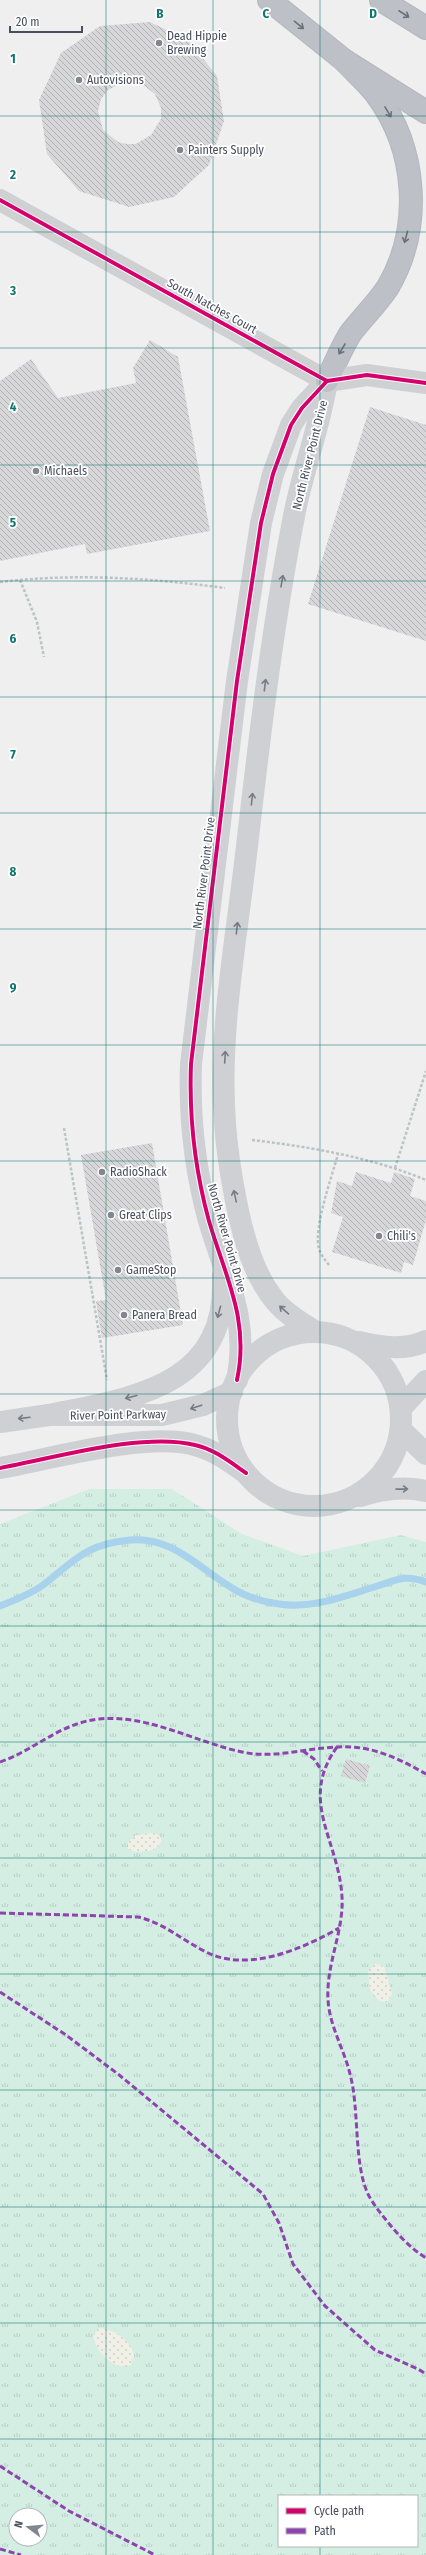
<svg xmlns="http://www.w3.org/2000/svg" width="426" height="2555" viewBox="0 0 426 2555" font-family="'Fira Sans Condensed',sans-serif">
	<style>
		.grass { fill: url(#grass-tufts); fill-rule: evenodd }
		.sand { fill: url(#sand-dots) }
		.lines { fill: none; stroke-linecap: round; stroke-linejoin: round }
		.stream { stroke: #a9d2ec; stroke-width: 7 }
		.building { fill: url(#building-back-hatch); fill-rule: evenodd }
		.highway-casing { stroke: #b5b7be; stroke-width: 24 }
		.path { stroke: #bac4c4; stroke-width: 2.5; stroke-dasharray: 3 2; stroke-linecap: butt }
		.street { stroke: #ced0d2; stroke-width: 22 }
		.secondary { stroke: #ced0d4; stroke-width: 22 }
		.highway { stroke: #bdc0c7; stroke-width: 22 }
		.quiet { stroke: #8e44ad; stroke-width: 3; stroke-dasharray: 6 3; stroke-linecap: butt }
		.cycleway-casing { stroke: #fff; stroke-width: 6 }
		.cycleway { stroke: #d6006c; stroke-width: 4 }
		.oneway { stroke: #6a707c }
		.oneway2 { stroke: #767c86 }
		.grid { fill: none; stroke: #0f766e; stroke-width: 1; stroke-opacity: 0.55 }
		.poi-dot { fill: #82868f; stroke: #fff; stroke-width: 1.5 }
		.labels { text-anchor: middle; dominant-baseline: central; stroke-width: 3.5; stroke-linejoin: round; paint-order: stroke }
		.poi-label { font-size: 12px; fill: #474e5c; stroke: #fff; text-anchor: start }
		.street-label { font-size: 12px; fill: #474e5c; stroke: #fff }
		.grid-label { font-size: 13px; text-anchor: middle; font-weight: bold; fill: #0f766e; stroke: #fff; stroke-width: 3.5; stroke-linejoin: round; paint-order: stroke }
	</style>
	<defs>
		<pattern id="grass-tufts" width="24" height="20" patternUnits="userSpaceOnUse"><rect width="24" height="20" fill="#d4eee3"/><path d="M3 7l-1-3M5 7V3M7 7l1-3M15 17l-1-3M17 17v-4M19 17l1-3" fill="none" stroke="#b7cec5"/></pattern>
		<pattern id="sand-dots" width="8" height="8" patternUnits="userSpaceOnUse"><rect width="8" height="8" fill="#f1f0e6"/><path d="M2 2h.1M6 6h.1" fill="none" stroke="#d0cfc8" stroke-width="1.8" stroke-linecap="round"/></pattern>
		<pattern id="building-back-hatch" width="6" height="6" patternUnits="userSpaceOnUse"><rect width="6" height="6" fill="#d7d7d9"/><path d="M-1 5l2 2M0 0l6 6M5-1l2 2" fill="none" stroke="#b0b1b3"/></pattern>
	</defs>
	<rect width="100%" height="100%" fill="#f0efef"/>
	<!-- grass -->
	<path class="grass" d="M89 1489H172L242 1534 303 1556 401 1535 426 1542V2555H0V1524ZM279 2496H417V2546H279ZM16 2515H40V2539H16Z"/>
	<!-- sand -->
	<g class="sand">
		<polygon points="154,1833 159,1835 162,1841 154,1850 136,1852 128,1849 128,1842 136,1835"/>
		<polygon points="375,1964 384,1966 392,1994 387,2002 379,2001 370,1990 368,1971"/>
		<path d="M99 2328C114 2329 132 2341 134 2356L130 2366C113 2370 96 2352 93 2336Z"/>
	</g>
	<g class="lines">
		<!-- stream -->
		<path class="stream" d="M0 1606C15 1600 31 1594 43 1585 75 1560 86 1544 130 1540 170 1536 197 1566 229 1586 244 1596 262 1602 279 1604 311 1609 342 1597 371 1588 392 1582 403 1573 426 1582"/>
	</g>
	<!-- building -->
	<g class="building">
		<path d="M150 22 188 40 217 76 224 121 209 165 174 197 129 207 79 191 47 154 39 100 61 53 100 26ZM133 81 142 84 155 94 161 108V119L151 135 136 144H127L118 142 103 130 98 111 101 99 108 90 124 82Z"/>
		<polygon points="150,340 178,357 210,531 87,554 85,544 0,561 0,381 31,359 58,398 136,383 133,368"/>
		<polygon points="370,407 426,425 426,641 308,604"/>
		<polygon points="152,1143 183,1325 102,1338 96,1301 106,1300 81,1155"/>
		<polygon points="356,1172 391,1183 394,1172 415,1179 410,1196 426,1201 426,1220 413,1265 404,1262 401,1273 332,1252 343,1217 331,1213 337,1181 352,1186"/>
		<polygon points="346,1759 370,1766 365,1783 341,1776"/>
	</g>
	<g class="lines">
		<!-- highway casing -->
		<g class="highway-casing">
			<g id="highway">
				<polyline points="269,0 345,61 426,112"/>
				<polyline points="381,0 426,28"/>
				<path d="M327 381C334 365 341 349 350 334 362 318 377 304 388 287 423 227 417 149 376 94 367 82 355 72 345 61"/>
			</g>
		</g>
		<!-- path -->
		<g class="path">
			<polyline points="20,580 37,622 44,657"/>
			<path d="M0 582C75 573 151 578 225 588"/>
			<polyline points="64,1128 107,1380"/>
			<path d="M252 1140C311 1147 370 1157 426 1180"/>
			<polyline points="395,1168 426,1071"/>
			<path d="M329 1265C325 1260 321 1255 319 1249 313 1229 332 1176 338 1154"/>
		</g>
		<!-- street -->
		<polyline class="street" points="0,200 327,381 367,375 426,383"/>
		<!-- secondary -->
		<g class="secondary">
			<circle cx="314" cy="1419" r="87"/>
			<path d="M316 1332C302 1323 287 1315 276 1302 255 1277 245 1243 238 1211 232 1182 227 1153 225 1123 218 1031 237 937 247 846 260 733 273 622 295 511 304 467 320 425 327 381"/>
			<path d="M359 1342C381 1347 405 1351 426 1341"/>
			<path d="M237 1380C250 1320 225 1276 209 1221 195 1170 189 1117 191 1064L237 681 261 523 273 474 291 425 302 408 327 381"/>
			<polyline points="401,1408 426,1381"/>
			<path d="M49 1415C132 1398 228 1387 223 1276"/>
			<polyline points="0,1422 49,1415 162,1415 203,1405 232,1392"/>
			<polyline points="401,1430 426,1454"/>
			<path d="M0 1468C51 1459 151 1430 198 1446 215 1451 229 1461 243 1471"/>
			<path d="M360 1496C381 1489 404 1486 426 1491"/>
		</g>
		<!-- highway -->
		<use href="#highway" class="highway"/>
		<!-- quiet -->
		<g class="quiet">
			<path d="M337 1747C298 1801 339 1840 342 1897 344 1931 326 1964 328 1999 329 2025 344 2049 350 2074 360 2111 353 2165 369 2196 375 2207 383 2216 391 2226 401 2238 412 2249 426 2258"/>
			<polyline points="303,1751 314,1759 322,1771"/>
			<path d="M0 1762C35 1750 60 1723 99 1719 148 1714 195 1742 242 1752 275 1759 305 1748 338 1747 371 1745 398 1758 426 1774"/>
			<path d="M0 1913 138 1917C164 1923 182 1940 206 1952 247 1973 303 1949 339 1928"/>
			<polyline points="0,1992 66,2035 118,2074 263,2194 279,2223 293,2264 325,2306 375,2350 418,2369 426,2374"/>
			<polyline points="0,2466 69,2511 155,2555"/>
			<polyline points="0,2549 21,2555"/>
		</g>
		<!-- cycleway casing -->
		<g class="cycleway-casing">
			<g id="cycleway">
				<polyline points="0,200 327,381 367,375 426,383"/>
				<path d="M237 1380C250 1320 225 1276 209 1221 195 1170 189 1117 191 1064L237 681 261 523 273 474 291 425 302 408 327 381"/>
				<path d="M0 1468C55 1458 142 1432 195 1445 214 1449 230 1462 246 1473"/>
			</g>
		</g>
		<!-- cycleway -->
		<use href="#cycleway" class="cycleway"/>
	</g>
	<!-- one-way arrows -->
	<defs><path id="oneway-shaft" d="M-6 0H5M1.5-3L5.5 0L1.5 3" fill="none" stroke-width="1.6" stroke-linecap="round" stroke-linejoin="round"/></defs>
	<g class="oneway">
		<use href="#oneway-shaft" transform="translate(404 14) rotate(33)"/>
		<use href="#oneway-shaft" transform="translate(299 25) rotate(39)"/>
		<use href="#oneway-shaft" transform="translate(388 112) rotate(59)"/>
		<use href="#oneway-shaft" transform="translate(406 237) rotate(105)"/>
		<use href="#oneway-shaft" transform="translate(342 349) rotate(121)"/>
	</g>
	<g class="oneway2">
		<use href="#oneway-shaft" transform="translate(282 581) rotate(-80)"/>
		<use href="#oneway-shaft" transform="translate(265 685) rotate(-83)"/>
		<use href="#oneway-shaft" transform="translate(252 799) rotate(-84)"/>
		<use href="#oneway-shaft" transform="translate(237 928) rotate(-83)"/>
		<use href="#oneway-shaft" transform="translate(225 1057) rotate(-87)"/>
		<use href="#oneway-shaft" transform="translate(235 1196) rotate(-102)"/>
		<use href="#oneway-shaft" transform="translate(284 1310) rotate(-139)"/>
		<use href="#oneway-shaft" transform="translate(219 1312) rotate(105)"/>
		<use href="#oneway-shaft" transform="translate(131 1397) rotate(166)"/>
		<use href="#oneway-shaft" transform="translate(196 1407) rotate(162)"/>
		<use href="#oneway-shaft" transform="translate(24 1418) rotate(173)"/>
		<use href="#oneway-shaft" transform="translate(402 1489) rotate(-1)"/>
	</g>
	<!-- grid -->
	<path class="grid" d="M106 0V2555M213 0V2555M320 0V2496M0 116H426M0 232H426M0 348H426M0 465H426M0 581H426M0 697H426M0 813H426M0 929H426M0 1045H426M0 1161H426M0 1278H426M0 1394H426M0 1510H426M0 1626H426M0 1742H426M0 1858H426M0 1974H426M0 2090H426M0 2207H426M0 2323H426M0 2439H426M320 2546V2555"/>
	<!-- markers -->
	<g class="poi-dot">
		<circle cx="159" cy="43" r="4"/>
		<circle cx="79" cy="80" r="4"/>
		<circle cx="180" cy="150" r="4"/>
		<circle cx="36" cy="471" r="4"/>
		<circle cx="102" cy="1172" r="4"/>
		<circle cx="111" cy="1215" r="4"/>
		<circle cx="379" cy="1236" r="4"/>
		<circle cx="118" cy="1270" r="4"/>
		<circle cx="124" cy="1315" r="4"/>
	</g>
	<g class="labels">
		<!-- poi labels -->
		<g class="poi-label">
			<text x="167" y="36">Dead Hippie<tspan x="167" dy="14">Brewing</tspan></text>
			<text x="87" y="80">Autovisions</text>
			<text x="188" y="150">Painters Supply</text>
			<text x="44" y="471">Michaels</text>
			<text x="110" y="1172">RadioShack</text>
			<text x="119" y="1215">Great Clips</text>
			<text x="387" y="1236">Chili's</text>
			<text x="126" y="1270">GameStop</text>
			<text x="132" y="1315">Panera Bread</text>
		</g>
		<!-- street labels -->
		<g class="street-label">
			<text transform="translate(212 306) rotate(29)">South Natches Court</text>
			<text transform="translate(310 455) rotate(-76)">North River Point Drive</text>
			<text transform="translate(204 873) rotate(-83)">North River Point Drive</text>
			<text transform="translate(227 1238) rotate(74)">North River Point Drive</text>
			<text transform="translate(118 1415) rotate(-1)">River Point Parkway</text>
		</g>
	</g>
	<g class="grid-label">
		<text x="160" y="18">B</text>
		<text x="266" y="18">C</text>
		<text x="373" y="18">D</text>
		<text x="13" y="63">1</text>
		<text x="13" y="179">2</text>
		<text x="13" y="295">3</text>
		<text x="13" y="411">4</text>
		<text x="13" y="527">5</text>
		<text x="13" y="643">6</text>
		<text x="13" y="759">7</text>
		<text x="13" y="876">8</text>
		<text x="13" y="992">9</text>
	</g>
	<!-- legend -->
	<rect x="278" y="2495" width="140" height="52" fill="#ffffff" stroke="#b5b8be"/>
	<rect x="286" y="2508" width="20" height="6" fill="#d6006c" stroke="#b5b8be"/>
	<text x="314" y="2515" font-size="12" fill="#474e5c">Cycle path</text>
	<rect x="286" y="2528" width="20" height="6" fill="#8e44ad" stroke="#b5b8be"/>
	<text x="314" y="2535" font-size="12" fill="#474e5c">Path</text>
	<!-- north arrow -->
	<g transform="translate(28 2527) rotate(286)"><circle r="19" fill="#ffffff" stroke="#b5b8be"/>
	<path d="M0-3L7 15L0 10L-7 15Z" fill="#82868f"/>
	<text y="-6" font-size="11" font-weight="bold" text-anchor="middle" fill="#474e5c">N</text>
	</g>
	<!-- scale -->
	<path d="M10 26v6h72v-6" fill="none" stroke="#474e5c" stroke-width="2"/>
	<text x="16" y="26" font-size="12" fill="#474e5c" stroke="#ffffff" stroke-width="3" paint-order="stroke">20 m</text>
</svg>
